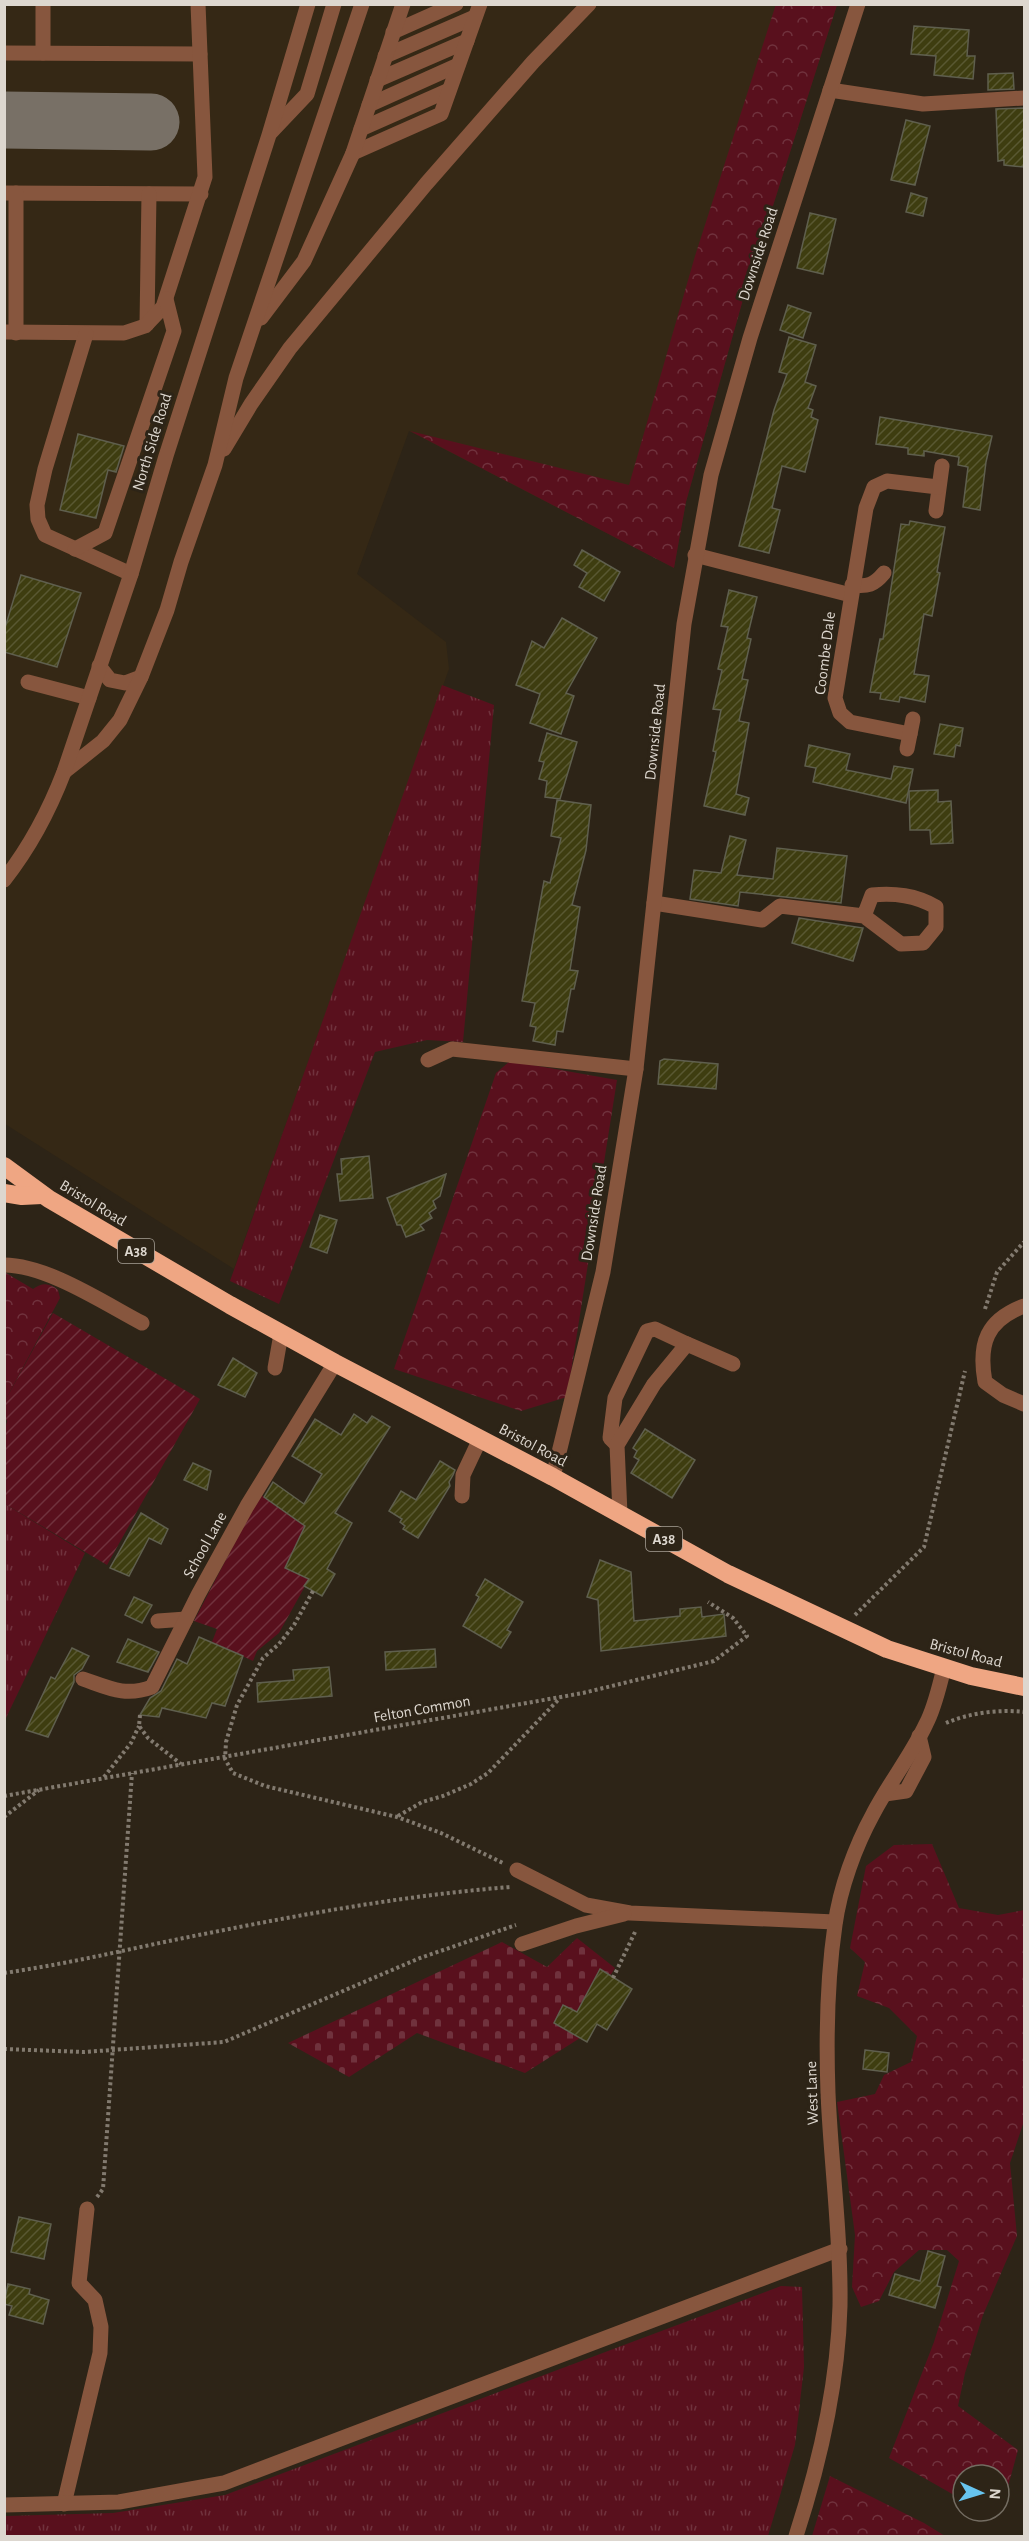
<svg xmlns="http://www.w3.org/2000/svg" width="1029" height="2541" viewBox="0 0 1029 2541" font-family="'Alegreya Sans',sans-serif">
	<style>
		.built { fill: #352815 }
		.grass { fill: url(#grass-tufts) }
		.forest { fill: url(#forest-crowns) }
		.cemetery { fill: url(#cemetery-stones) }
		.garden { fill: url(#garden-furrows) }
		.lines { fill: none; stroke-linecap: round; stroke-linejoin: round }
		.taxiway { stroke: #787066; stroke-width: 57 }
		.building { fill: url(#building-hatch); stroke: #5f5f4e; stroke-width: 1.5 }
		.path { stroke: #827a6f; stroke-width: 4; stroke-dasharray: 3 3; stroke-linecap: butt }
		.minor { stroke: #87563e; stroke-width: 15 }
		.highway { stroke: #efa683; stroke-width: 18 }
		.labels { text-anchor: middle; dominant-baseline: central; stroke-width: 6; stroke-linejoin: round; paint-order: stroke }
		.shield { fill: #2d2417; stroke: #a8a198; stroke-width: 1.5 }
		.shield-label { font-size: 15px; font-weight: bold; fill: #ddd7cf }
		.street-label { font-size: 16px; fill: #ddd7cf; stroke: #2d2417 }
	</style>
	<defs>
		<pattern id="grass-tufts" width="24" height="20" patternUnits="userSpaceOnUse" patternTransform="scale(1.5)"><rect width="24" height="20" fill="#59101d"/><path d="M3 7l-1-3M5 7V3M7 7l1-3M15 17l-1-3M17 17v-4M19 17l1-3" fill="none" stroke="#70323d"/></pattern>
		<pattern id="forest-crowns" width="20" height="18" patternUnits="userSpaceOnUse" patternTransform="scale(1.5)"><rect width="20" height="18" fill="#59101d"/><path d="M2 6a3 3 0 1 1 6 0M12 15a3 3 0 1 1 6 0" fill="none" stroke="#70323d"/></pattern>
		<pattern id="cemetery-stones" width="16" height="16" patternUnits="userSpaceOnUse" patternTransform="scale(1.5)"><rect width="16" height="16" fill="#59101d"/><path d="M2 7V4a2 2 0 0 1 4 0v3zM10 15v-3a2 2 0 0 1 4 0v3z" fill="#70323d"/></pattern>
		<pattern id="garden-furrows" width="10" height="10" patternUnits="userSpaceOnUse" patternTransform="scale(1.5)"><rect width="10" height="10" fill="#59101d"/><path d="M-1 1l2-2M0 10L10 0M9 11l2-2" fill="none" stroke="#70323d"/></pattern>
		<pattern id="building-hatch" width="6" height="6" patternUnits="userSpaceOnUse" patternTransform="scale(1.5)"><rect width="6" height="6" fill="#3e3d10"/><path d="M-1 1l2-2M0 6l6-6M5 7l2-2" fill="none" stroke="#595832"/></pattern>
	</defs>
	<rect width="100%" height="100%" fill="#2d2417"/>
	<!-- built -->
	<polygon class="built" points="4,5 837,5 742,303 686,502 674,568 409,431 357,574 446,642 449,669 234,1269 5,1124"/>
	<!-- grass -->
	<g class="grass">
		<polygon points="442,685 494,705 463,1042 427,1040 375,1052 279,1304 230,1281"/>
		<polygon points="5,1504 85,1553 5,1720"/>
		<polygon points="781,2286 802,2287 804,2367 795,2445 768,2536 5,2536 5,2516 113,2513 225,2495"/>
	</g>
	<!-- forest -->
	<g class="forest">
		<polygon points="776,4 837,5 742,303 686,502 674,568 410,431 629,485 695,256"/>
		<polygon points="510,1061 617,1080 567,1397 521,1411 394,1369 496,1073"/>
		<path d="M6 1273 33 1289C42 1282 50 1283 58 1290L60 1298 5 1401Z"/>
		<polygon points="932,1844 959,1908 998,1915 1024,1910 1024,2121 1010,2163 1017,2236 983,2315 965,2373 958,2406 1018,2450 1004,2501 999,2505 999,2475 963,2475 963,2502 954,2495 889,2458 934,2342 959,2261 947,2250 919,2250 894,2272 879,2301 861,2307 852,2287 855,2235 837,2102 875,2094 884,2075 911,2062 917,2036 889,2008 857,1996 865,1962 850,1948 866,1866 894,1845"/>
		<polygon points="830,2476 924,2523 945,2536 812,2536"/>
	</g>
	<!-- cemetery -->
	<polygon class="cemetery" points="577,1938 615,1968 610,1976 600,1970 577,2012 563,2005 555,2023 580,2038 525,2073 417,2033 349,2077 288,2043 502,1942 547,1967"/>
	<!-- garden -->
	<g class="garden">
		<polygon points="53,1313 200,1399 107,1565 5,1504 4,1433 7,1421 5,1418 5,1401"/>
		<polygon points="260,1494 306,1527 285,1568 309,1579 279,1633 257,1651 253,1661 212,1642 217,1629 194,1621"/>
	</g>
	<g class="lines">
		<!-- taxiway -->
		<polyline class="taxiway" points="4,120 151,122"/>
	</g>
	<!-- building -->
	<g class="building">
		<polygon points="914,26 969,30 967,56 975,56 973,79 934,75 936,56 911,54"/>
		<polygon points="1013,73 1014,89 988,90 988,74"/>
		<polygon points="1024,108 1024,167 1004,165 1004,160 998,161 996,109"/>
		<polygon points="906,120 930,126 915,185 891,180"/>
		<polygon points="911,193 927,198 923,216 906,212"/>
		<polygon points="810,213 836,219 823,274 797,268"/>
		<polygon points="788,305 811,313 803,338 780,330"/>
		<polygon points="789,337 816,345 805,382 816,386 808,408 813,410 811,417 818,420 805,472 782,466 772,508 780,510 769,553 739,546 774,410 787,374 779,372"/>
		<polygon points="880,417 992,436 986,462 980,510 963,507 968,467 958,465 959,457 924,451 924,456 908,454 908,448 876,444"/>
		<polygon points="78,434 124,446 116,472 108,470 96,518 60,510"/>
		<polygon points="910,521 945,527 937,572 940,573 932,616 924,614 914,674 929,676 925,702 900,697 899,702 880,699 881,693 870,692 880,639 883,639 901,524 909,525"/>
		<polygon points="582,550 620,572 604,601 579,587 587,573 574,565"/>
		<polygon points="21,575 81,593 57,667 4,652 4,631"/>
		<polygon points="729,590 757,597 747,638 751,639 742,679 748,680 739,721 749,723 736,794 749,798 745,815 704,806 716,752 713,751 721,710 713,709 722,670 718,669 728,627 721,626"/>
		<polygon points="562,618 597,638 566,693 574,696 561,734 530,723 540,694 516,685 532,641 544,648"/>
		<polygon points="940,724 963,728 960,746 956,745 954,757 934,754"/>
		<polygon points="547,733 577,742 560,799 545,797 547,781 539,779 544,762 539,761"/>
		<polygon points="809,745 850,754 846,770 891,779 894,766 913,769 906,803 813,782 816,768 805,766"/>
		<polygon points="938,790 938,802 951,801 953,843 931,844 930,830 910,830 909,791"/>
		<polygon points="557,800 591,805 586,850 572,905 580,907 570,970 578,971 574,989 571,989 563,1032 557,1031 555,1045 533,1041 536,1027 530,1026 535,1003 522,1001 544,881 550,883 561,838 551,836"/>
		<polygon points="730,836 746,840 737,875 773,879 777,848 847,856 841,903 740,892 738,906 690,899 694,870 721,873"/>
		<polygon points="799,918 863,928 853,961 792,943"/>
		<polygon points="664,1059 718,1064 716,1089 658,1084 660,1061"/>
		<polygon points="369,1156 373,1198 340,1201 337,1174 342,1174 341,1159"/>
		<polygon points="446,1174 440,1196 433,1201 436,1208 429,1213 432,1218 420,1225 424,1230 406,1237 401,1225 397,1225 387,1198"/>
		<polygon points="320,1215 337,1220 327,1253 310,1247"/>
		<polygon points="233,1358 257,1373 245,1397 218,1385"/>
		<polygon points="354,1414 367,1423 372,1416 390,1427 335,1513 352,1523 327,1569 335,1574 322,1596 304,1586 309,1579 285,1568 305,1526 264,1497 273,1482 304,1504 322,1474 292,1456 315,1419 341,1435"/>
		<polygon points="645,1429 695,1460 672,1498 631,1473 639,1460 634,1457 637,1451 633,1448"/>
		<polygon points="440,1461 455,1470 453,1475 449,1482 450,1486 418,1538 403,1529 405,1526 400,1522 402,1519 389,1511 401,1491 416,1500"/>
		<polygon points="193,1463 211,1471 207,1490 184,1480"/>
		<polygon points="141,1513 168,1529 161,1544 149,1538 129,1576 110,1568"/>
		<polygon points="600,1560 631,1572 634,1621 680,1616 680,1609 701,1607 702,1617 724,1614 726,1636 601,1651 598,1600 587,1597"/>
		<polygon points="485,1579 523,1602 507,1630 511,1632 501,1648 463,1626 479,1597 476,1595"/>
		<polygon points="134,1597 152,1605 142,1623 125,1615"/>
		<polygon points="199,1637 243,1656 225,1706 212,1703 206,1718 162,1708 159,1717 140,1715 150,1698 161,1691 177,1659 187,1664"/>
		<polygon points="128,1639 159,1652 148,1672 117,1662"/>
		<polygon points="72,1648 89,1656 82,1669 74,1675 74,1682 48,1737 26,1730 51,1677 55,1679"/>
		<polygon points="435,1649 436,1667 386,1670 385,1652"/>
		<polygon points="329,1667 332,1696 258,1702 257,1683 294,1680 293,1670"/>
		<polygon points="600,1969 632,1989 607,2030 597,2024 587,2042 554,2023 563,2005 577,2012"/>
		<polygon points="865,2050 889,2053 887,2072 863,2069"/>
		<polygon points="19,2217 51,2224 44,2259 11,2252"/>
		<polygon points="928,2251 945,2256 937,2286 941,2287 935,2308 889,2295 895,2274 920,2281"/>
		<polygon points="8,2284 30,2289 29,2294 49,2300 43,2324 9,2315 12,2306 4,2304"/>
	</g>
	<g class="lines">
		<!-- path -->
		<g class="path">
			<polyline points="985,1309 997,1272 1024,1242"/>
			<polyline points="313,1591 294,1625 279,1644 263,1658 237,1705 226,1742 225,1759 233,1773 265,1786 397,1817 441,1833 503,1863"/>
			<polyline points="855,1615 924,1547 965,1371"/>
			<polyline points="140,1715 139,1726 148,1738 181,1764"/>
			<path d="M946 1723C969 1713 1000 1709 1024 1712"/>
			<polyline points="104,1777 131,1743 139,1726"/>
			<polyline points="4,1796 583,1693 714,1661 747,1636 733,1618 708,1602"/>
			<polyline points="398,1816 422,1802 443,1796 471,1784 488,1773 560,1698"/>
			<polyline points="4,1817 39,1790"/>
			<path d="M4 1973C74 1963 141 1946 209 1933 309 1913 409 1895 510 1887"/>
			<polyline points="613,1978 636,1930"/>
			<polyline points="4,2049 84,2052 224,2042 420,1958 516,1925"/>
			<polyline points="97,2197 103,2189 132,1773"/>
		</g>
		<!-- minor -->
		<g class="minor">
			<polyline points="393,32 456,4"/>
			<polyline points="4,53 200,54"/>
			<polyline points="43,53 43,4"/>
			<polyline points="385,56 475,17"/>
			<polyline points="377,80 467,41"/>
			<polyline points="830,90 923,104 1024,98"/>
			<polyline points="369,105 458,65"/>
			<polyline points="361,129 449,90"/>
			<polyline points="271,132 307,94 334,4"/>
			<polyline points="353,153 441,114 480,4"/>
			<polyline points="4,193 201,194"/>
			<polyline points="261,318 304,261 353,153 403,4"/>
			<polyline points="147,324 149,194"/>
			<polyline points="4,332 124,333 145,326 163,307 205,177 198,4"/>
			<polyline points="16,333 16,193"/>
			<polyline points="86,334 45,469 37,505 38,519 45,535 131,574"/>
			<polyline points="224,449 251,404 290,348 426,184 533,62 589,4"/>
			<polyline points="936,511 942,466"/>
			<polyline points="75,549 105,533 174,331 166,299"/>
			<polyline points="695,555 851,595"/>
			<path d="M852 585C868 587 874 585 884 573"/>
			<polyline points="99,666 110,680 125,683 141,677"/>
			<polyline points="28,682 89,698"/>
			<polyline points="910,734 850,722 840,713 835,698 866,508 874,487 887,481 938,487"/>
			<polyline points="907,749 913,719"/>
			<polyline points="64,772 103,741 120,720 141,677 167,610 181,562 215,465 236,378 362,4"/>
			<path d="M4 880C30 847 49 811 64 772L131 574 166 456 269 135 308 4"/>
			<path d="M654 903 762 920 780 906 864 916 872 895C895 893 915 895 936 907V927L923 943 901 944 864 916"/>
			<polyline points="428,1060 452,1049 636,1069"/>
			<path d="M4 1265C47 1265 104 1303 142 1323"/>
			<path d="M1024 1306C987 1320 978 1343 985 1382L1003 1395 1024 1404"/>
			<polyline points="275,1368 281,1334"/>
			<polyline points="617,1445 610,1438 615,1398 647,1331 655,1329 687,1344"/>
			<polyline points="553,1477 603,1272 636,1069 684,624 711,475 750,338 858,4"/>
			<polyline points="462,1496 463,1475 480,1439"/>
			<polyline points="620,1514 617,1445 654,1384 687,1344 733,1364"/>
			<polyline points="158,1621 186,1619"/>
			<path d="M83 1679C109 1688 125 1697 152 1687L198 1595 247 1506 335 1363"/>
			<polyline points="885,1794 906,1791 924,1757 919,1736"/>
			<polyline points="517,1870 586,1905 630,1913 835,1922"/>
			<polyline points="522,1944 576,1926 624,1914"/>
			<polyline points="64,2504 100,2353 101,2327 95,2300 79,2283 87,2209"/>
			<polyline points="4,2505 119,2502 224,2483 840,2249"/>
			<path d="M796 2536C820 2462 838 2384 840 2306 841 2234 831 2164 828 2093 826 2037 827 1980 835 1925 840 1888 855 1847 873 1814 889 1783 911 1756 926 1724 935 1707 939 1687 944 1668"/>
		</g>
		<!-- highway -->
		<g class="highway">
			<polyline points="4,1166 49,1199 230,1305 335,1363 553,1477 728,1574 887,1649 971,1676 1024,1687"/>
			<polyline points="4,1193 22,1196 42,1195"/>
		</g>
	</g>
	<g class="labels">
		<!-- shield labels -->
		<g class="shield">
			<rect x="118" y="1239" width="36" height="24" rx="4.5"/>
			<rect x="646" y="1527" width="36" height="24" rx="4.5"/>
		</g>
		<g class="shield-label">
			<text x="136" y="1251">A38</text>
			<text x="664" y="1539">A38</text>
		</g>
		<!-- street labels -->
		<g class="street-label">
			<text transform="translate(758 254) rotate(-72)">Downside Road</text>
			<text transform="translate(152 442) rotate(-73)">North Side Road</text>
			<text transform="translate(825 653) rotate(-83)">Coombe Dale</text>
			<text transform="translate(655 732) rotate(-84)">Downside Road</text>
			<text transform="translate(93 1203) rotate(31)">Bristol Road</text>
			<text transform="translate(594 1213) rotate(-81)">Downside Road</text>
			<text transform="translate(533 1445) rotate(28)">Bristol Road</text>
			<text transform="translate(205 1545) rotate(-61)">School Lane</text>
			<text transform="translate(966 1653) rotate(15)">Bristol Road</text>
			<text transform="translate(422 1709) rotate(-10)">Felton Common</text>
			<text transform="translate(812 2093) rotate(-92)">West Lane</text>
		</g>
	</g>
	<!-- border -->
	<rect width="1029" height="2541" fill="none" stroke="#ddd7cf" stroke-width="12"/>
	<!-- north arrow -->
	<g transform="translate(981 2493) rotate(94)"><circle r="28" fill="#2d2417" stroke="#736c61" stroke-width="1.5"/>
	<path d="M0-4.5L10 22L0 15L-10 22Z" fill="#67c4ef"/>
	<text y="-9" font-size="16" font-weight="bold" text-anchor="middle" fill="#ddd7cf">N</text>
	</g>
</svg>
